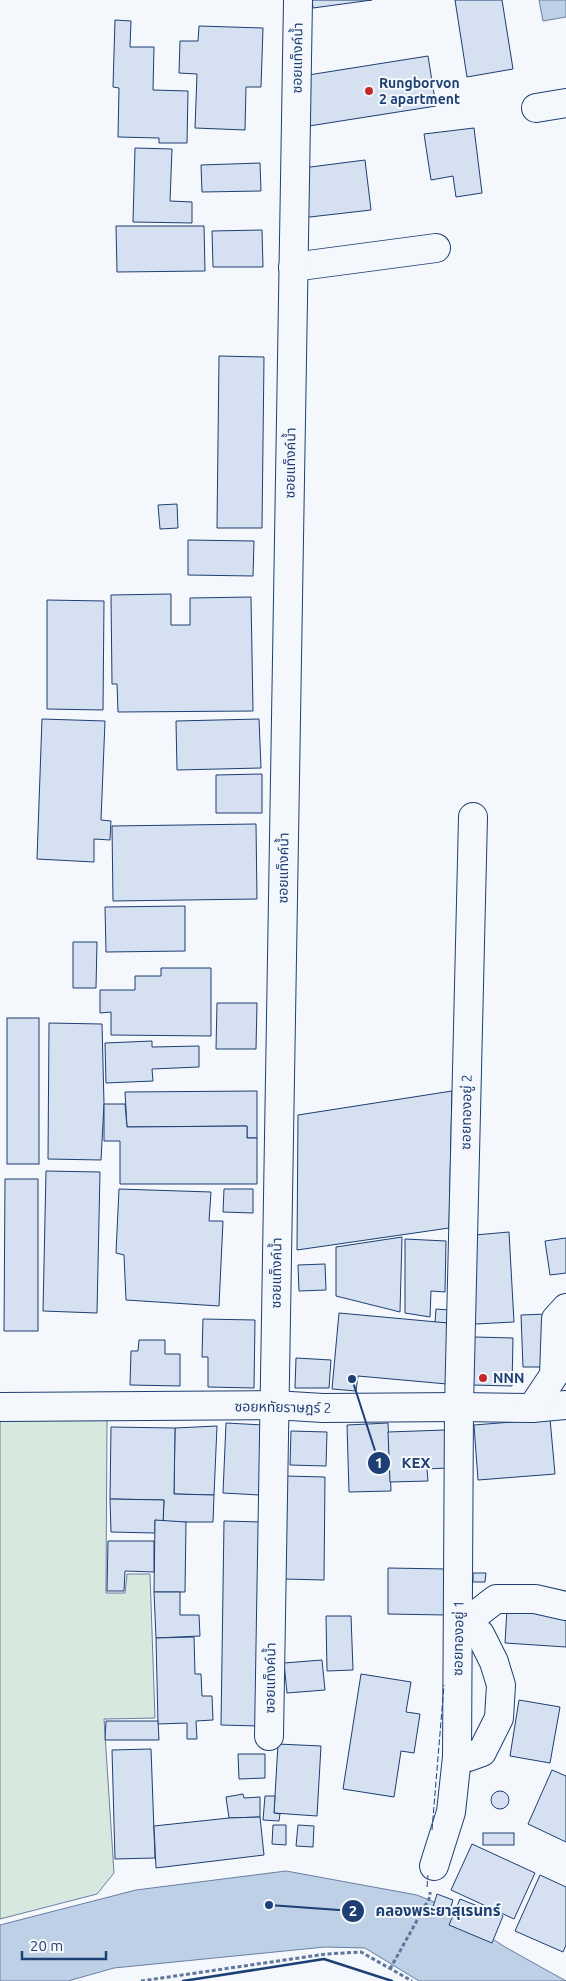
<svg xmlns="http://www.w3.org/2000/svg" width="566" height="1981" viewBox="0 0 566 1981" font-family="Ubuntu,'Noto Sans Thai',sans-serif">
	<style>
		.green { fill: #d7e8df; stroke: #687fa3 }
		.water { fill: #bed0e5; stroke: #687fa3 }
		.building { fill: #d5e0f0; stroke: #1d3f73 }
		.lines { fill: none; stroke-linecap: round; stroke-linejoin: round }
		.minor-casing { stroke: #1d3f73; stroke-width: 30 }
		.path { stroke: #5e769c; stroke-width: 3; stroke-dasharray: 4 2.5; stroke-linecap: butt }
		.minor { stroke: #f4f7fb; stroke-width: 28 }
		.fence { stroke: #1d3f73; stroke-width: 1; stroke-dasharray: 6 2.5; stroke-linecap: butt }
		.wall { stroke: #1d3f73; stroke-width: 2.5 }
		.poi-dot { fill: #c62828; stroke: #f4f7fb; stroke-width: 2 }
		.labels { text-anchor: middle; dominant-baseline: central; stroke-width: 4; stroke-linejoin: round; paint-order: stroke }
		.street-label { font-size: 14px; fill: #1d3f73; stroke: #f4f7fb }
		.poi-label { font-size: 14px; font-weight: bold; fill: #1d3f73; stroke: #f4f7fb; text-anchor: start }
		.leader { fill: none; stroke: #1d3f73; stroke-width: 2 }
		.callout-dot { fill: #1d3f73; stroke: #f4f7fb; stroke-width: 2 }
		.mark-label { font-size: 15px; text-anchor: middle; font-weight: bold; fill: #fff }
		.callout-label { font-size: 15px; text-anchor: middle; font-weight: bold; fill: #1d3f73; stroke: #f4f7fb; stroke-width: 4; stroke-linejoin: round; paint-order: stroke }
	</style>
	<rect width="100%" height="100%" fill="#f4f7fb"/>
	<!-- green -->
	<polygon class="green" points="0,1420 107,1420 106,1593 125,1593 127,1574 150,1574 155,1718 104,1719 114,1873 97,1894 0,1919"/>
	<!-- water -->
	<g class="water">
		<polygon points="539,0 566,0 566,17 543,21"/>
		<polygon points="286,1871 417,1895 439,1904 505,1947 566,1981 419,1981 365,1948 325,1947 114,1968 68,1981 0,1981 0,1925 136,1890"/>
	</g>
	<!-- building -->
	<g class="building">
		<polygon points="312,0 372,0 313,8"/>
		<polygon points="455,0 502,0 513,69 467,77"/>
		<polygon points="115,20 131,21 130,47 154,47 153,90 188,91 187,143 159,143 159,138 118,137 119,88 113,87"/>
		<polygon points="199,26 263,28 261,87 246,87 245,130 195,128 197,74 179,73 180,41 198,41"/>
		<polygon points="428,56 436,106 309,126 302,76"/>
		<polygon points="474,128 482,193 456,197 453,176 431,180 424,134"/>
		<polygon points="135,148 172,149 170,201 192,202 192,223 133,222"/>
		<polygon points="365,160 371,210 301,218 295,169"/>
		<polygon points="260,163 261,191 202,192 201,165"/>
		<polygon points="116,226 204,226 205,271 117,272"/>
		<polygon points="262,230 263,267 213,267 212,231"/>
		<polygon points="219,356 264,357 262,528 217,528"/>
		<polygon points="177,504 178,528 160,529 158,505"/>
		<polygon points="188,540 254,541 253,576 188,575"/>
		<polygon points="171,594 171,625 190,625 190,598 251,597 253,711 118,712 117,684 112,684 111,595"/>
		<polygon points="47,600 104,601 103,710 47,709"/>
		<polygon points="42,719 105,721 101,820 111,821 110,840 94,839 94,862 37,859"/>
		<polygon points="259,719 261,768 177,770 176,721"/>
		<polygon points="262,774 262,813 216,813 216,775"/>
		<polygon points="256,824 257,899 113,901 112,826"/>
		<polygon points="185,906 185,951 106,952 105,907"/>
		<polygon points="73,942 97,942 96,988 73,988"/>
		<polygon points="161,968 211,968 211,1036 111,1035 111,1012 100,1013 100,990 135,990 135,976 161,976"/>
		<polygon points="217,1003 257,1003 256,1049 216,1049"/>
		<rect x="7" y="1018" width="32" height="146"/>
		<polygon points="49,1023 102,1024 104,1104 101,1160 48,1159"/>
		<polygon points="152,1041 152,1047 199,1046 199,1067 152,1069 153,1081 106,1083 105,1043"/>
		<polygon points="257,1091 257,1138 247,1138 247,1126 127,1127 125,1092"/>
		<polygon points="452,1091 449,1228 297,1250 298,1115"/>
		<polygon points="104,1104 125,1104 127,1127 247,1126 247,1138 257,1138 257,1184 120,1184 120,1141 104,1141"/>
		<polygon points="46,1171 100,1172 97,1313 43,1311"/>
		<polygon points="5,1179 38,1179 38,1331 4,1331"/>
		<polygon points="119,1189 211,1192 209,1221 223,1221 219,1306 126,1300 124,1255 116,1253"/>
		<polygon points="224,1189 253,1189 253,1213 223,1212"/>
		<polygon points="509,1232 514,1322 475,1324 475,1235"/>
		<polygon points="402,1237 400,1312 336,1296 336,1247"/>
		<polygon points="566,1238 566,1273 550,1275 545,1241"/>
		<polygon points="405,1239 446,1241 445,1292 431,1291 430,1317 405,1313"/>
		<polygon points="325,1264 326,1290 299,1291 298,1265"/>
		<polygon points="436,1309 449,1310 448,1323 435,1323"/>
		<polygon points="339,1313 448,1323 447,1384 358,1376 356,1391 332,1389"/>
		<polygon points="548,1314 549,1367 523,1367 521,1315"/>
		<polygon points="203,1319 255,1320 254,1388 208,1387 208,1357 202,1357"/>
		<polygon points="474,1337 513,1338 512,1386 472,1385"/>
		<polygon points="139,1340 165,1340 165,1354 180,1354 180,1386 130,1385 131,1351 138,1351"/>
		<polygon points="296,1358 331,1360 329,1388 295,1388"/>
		<polygon points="550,1419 555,1474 478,1480 474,1425"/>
		<polygon points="226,1423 263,1425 259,1495 223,1493"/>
		<polygon points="388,1423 391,1491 349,1492 347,1425"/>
		<polygon points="217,1426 214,1495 174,1494 175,1428"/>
		<polygon points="111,1427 175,1428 174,1494 214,1495 213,1522 163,1522 164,1500 110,1499"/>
		<polygon points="445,1430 447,1468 427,1469 428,1481 390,1482 388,1432"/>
		<polygon points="291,1431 327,1432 326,1466 290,1465"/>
		<polygon points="285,1476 325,1477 324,1580 284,1579"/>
		<polygon points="110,1499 164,1500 163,1522 155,1520 155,1533 111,1532"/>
		<polygon points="155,1520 186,1522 185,1592 154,1592"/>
		<polygon points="224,1521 261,1522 258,1726 221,1725"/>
		<polygon points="108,1541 154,1541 154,1572 125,1571 124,1591 107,1591"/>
		<polygon points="388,1568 447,1569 446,1615 388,1614"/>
		<polygon points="473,1573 486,1573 485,1582 473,1582"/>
		<polygon points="154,1592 180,1592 180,1615 199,1615 200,1636 156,1638"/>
		<polygon points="507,1609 566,1614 566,1647 505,1643"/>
		<polygon points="326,1616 351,1616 353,1670 327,1671"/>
		<polygon points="194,1637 195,1674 201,1674 202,1696 212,1696 213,1720 196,1721 197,1739 187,1739 187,1723 158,1724 156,1638"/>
		<polygon points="322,1660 325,1690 287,1693 284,1663"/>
		<polygon points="361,1674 411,1682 406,1712 420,1714 414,1753 401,1751 394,1797 343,1789"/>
		<polygon points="519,1700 560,1707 550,1763 510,1756"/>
		<polygon points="106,1721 158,1721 159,1740 105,1740"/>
		<polygon points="278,1744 321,1746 317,1816 274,1813"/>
		<polygon points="151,1749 155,1858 115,1859 112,1750"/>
		<polygon points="238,1754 265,1754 265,1778 239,1779"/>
		<polygon points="552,1770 566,1776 566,1842 528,1824"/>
		<circle cx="500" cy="1800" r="9"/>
		<polygon points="243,1794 244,1798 260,1797 260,1817 229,1818 226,1797"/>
		<polygon points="265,1796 275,1796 274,1813 280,1814 279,1821 263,1820"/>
		<polygon points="260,1817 264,1855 156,1868 154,1826 229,1818"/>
		<polygon points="273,1825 286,1825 286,1845 272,1844"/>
		<polygon points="298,1825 314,1826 313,1847 296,1846"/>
		<rect x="483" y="1833" width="31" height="12"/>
		<polygon points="472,1844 535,1873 514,1919 451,1890"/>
		<polygon points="540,1875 566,1887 566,1945 563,1952 515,1931"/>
		<polygon points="437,1894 453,1900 449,1913 433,1907"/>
		<polygon points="460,1899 503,1916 492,1943 449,1925"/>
	</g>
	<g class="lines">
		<!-- minor casing -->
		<g class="minor-casing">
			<g id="minor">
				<polyline points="536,108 566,103"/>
				<polyline points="293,267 436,248"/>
				<polyline points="0,1407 274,1405 323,1408 459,1407 532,1408 566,1405"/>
				<polyline points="532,1408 554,1375 556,1319 566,1308"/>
				<polyline points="458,1618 474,1616 496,1599 535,1599 566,1606"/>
				<polyline points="269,1736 298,0"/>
				<polyline points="457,1757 468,1757 482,1752 499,1718 501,1685 494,1662 480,1634 458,1618"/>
				<polyline points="434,1866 451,1812 457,1757 459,1407 473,817"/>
			</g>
		</g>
		<!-- path -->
		<g class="path">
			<polyline points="390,1969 430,1897 430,1892"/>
			<polyline points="141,1981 326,1954 361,1952 412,1981"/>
		</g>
		<!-- minor -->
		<use href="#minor" class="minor"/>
		<!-- fence -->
		<g class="fence">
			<polyline points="432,1830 444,1685"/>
			<polyline points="427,1887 428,1875"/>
		</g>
		<!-- wall -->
		<polyline class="wall" points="183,1981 324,1959 392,1981"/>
	</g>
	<!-- markers -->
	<g class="poi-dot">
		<circle cx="369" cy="91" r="5"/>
		<circle cx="483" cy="1378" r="5"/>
	</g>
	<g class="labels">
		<!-- street labels -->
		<g class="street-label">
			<text transform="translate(297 58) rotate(-89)">ซอยแท็งค์น้ำ</text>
			<text transform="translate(290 463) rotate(-89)">ซอยแท็งค์น้ำ</text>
			<text transform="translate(283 868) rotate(-89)">ซอยแท็งค์น้ำ</text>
			<text transform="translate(466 1112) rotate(-89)">ซอยทองอยู่ 2</text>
			<text transform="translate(276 1273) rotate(-89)">ซอยแท็งค์น้ำ</text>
			<text transform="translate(283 1407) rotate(1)">ซอยหทัยราษฎร์ 2</text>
			<text transform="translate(458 1638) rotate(-89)">ซอยทองอยู่ 1</text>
			<text transform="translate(270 1678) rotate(-89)">ซอยแท็งค์น้ำ</text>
		</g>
		<!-- poi labels -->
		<g class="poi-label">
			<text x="379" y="83">Rungborvon<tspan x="379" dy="16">2 apartment</tspan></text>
			<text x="493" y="1378">NNN</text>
		</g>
	</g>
	<!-- callouts -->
	<path class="leader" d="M352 1379L379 1463M269 1905L353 1911"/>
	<g class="callout-dot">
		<circle cx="352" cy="1379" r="5"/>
		<circle cx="269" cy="1905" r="5"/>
		<circle cx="379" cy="1463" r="12"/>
		<circle cx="353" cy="1911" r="12"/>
	</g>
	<g class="mark-label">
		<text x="379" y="1468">1</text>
		<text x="353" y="1916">2</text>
	</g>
	<g class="callout-label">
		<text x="416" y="1468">KEX</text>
		<text x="438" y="1916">คลองพระยาสุเรนทร์</text>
	</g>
	<!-- scale -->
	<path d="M22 1951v8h84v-8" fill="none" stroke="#1d3f73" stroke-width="2.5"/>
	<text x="30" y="1951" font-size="15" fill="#1d3f73" stroke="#f4f7fb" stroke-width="4" paint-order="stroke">20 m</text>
</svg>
